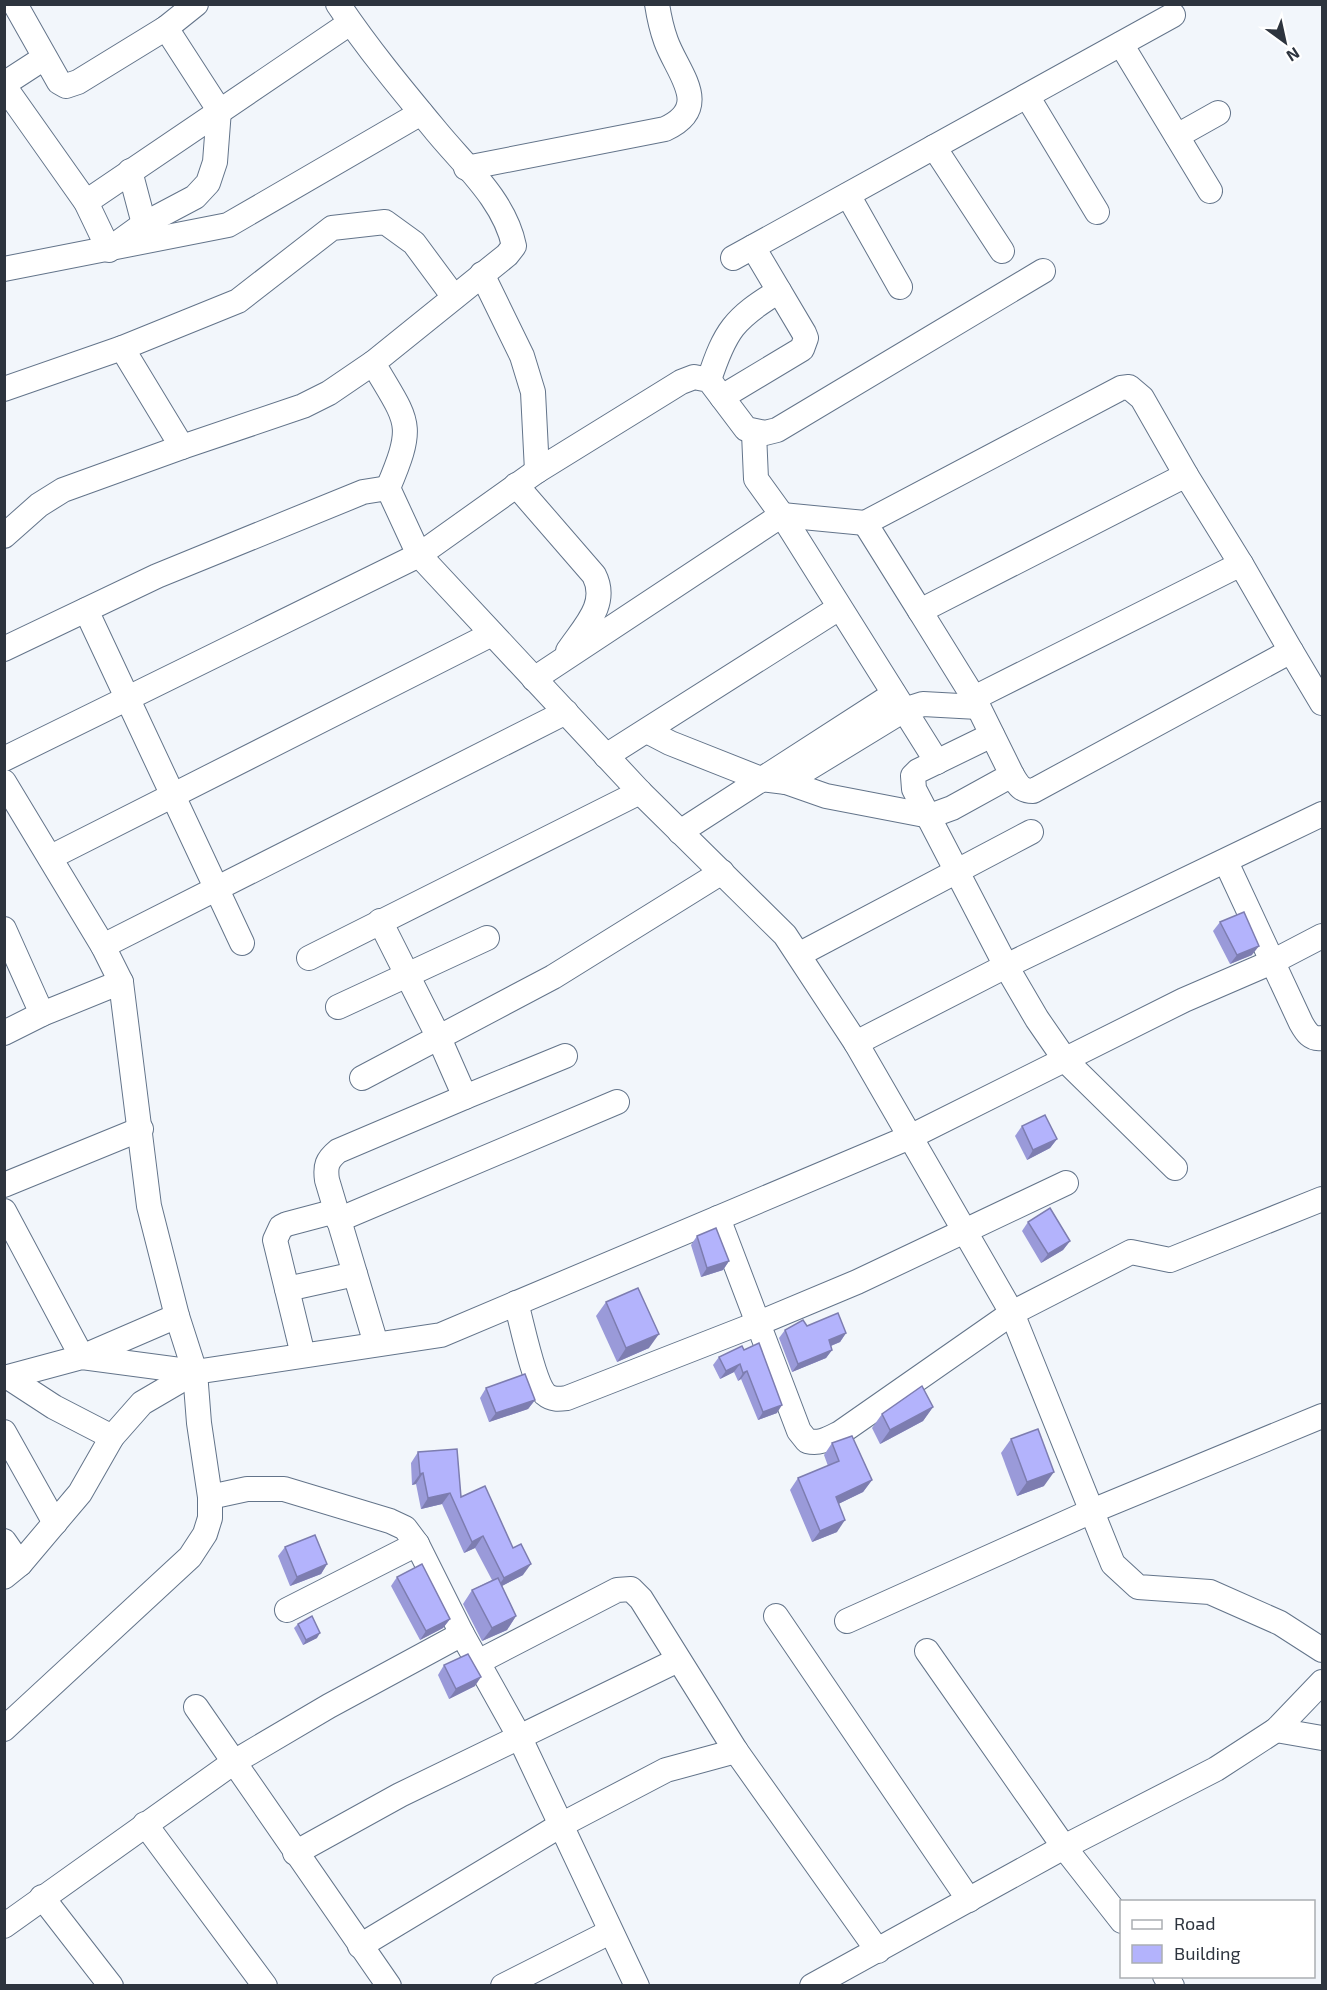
<svg xmlns="http://www.w3.org/2000/svg" width="1327" height="1990" viewBox="0 0 1327 1990" font-family="'Exo 2',sans-serif">
	<style>
		.lines { fill: none; stroke-linecap: round; stroke-linejoin: round }
		.minor-casing { stroke: #63748a; stroke-width: 26 }
		.minor { stroke: #fff; stroke-width: 24 }
		.wall { fill: #9a9ad9 }
		.shaded-wall { fill: #7d7db0 }
		.building { fill: #b3b3fc; stroke: #7d7db0; stroke-width: 1.5 }
	</style>
	<rect width="100%" height="100%" fill="#f2f6fb"/>
	<g class="lines">
		<!-- minor casing -->
		<g class="minor-casing">
			<g id="minor">
				<polyline points="15,4 59,82 66,86 78,82 166,28 196,4"/>
				<path d="M338 4C368 49 403 91 437 132 465 166 505 201 514 246L507 255 373 363C408 423 416 422 388 488"/>
				<polyline points="1121,44 1210,191"/>
				<polyline points="4,84 44,58"/>
				<polyline points="4,86 86,202 109,250"/>
				<polyline points="1027,96 1097,212"/>
				<polyline points="1177,136 1218,113"/>
				<polyline points="934,147 1002,251"/>
				<path d="M466 168 665 129C713 107 678 74 666 41 662 30 659 17 657 4"/>
				<polyline points="130,171 144,224"/>
				<polyline points="848,195 900,287"/>
				<polyline points="86,202 350,23"/>
				<polyline points="115,245 144,224 195,197 208,183 215,162 219,110 166,28"/>
				<polyline points="733,258 1173,15"/>
				<polyline points="4,269 228,225 421,113"/>
				<polyline points="482,274 522,356 533,392 537,471"/>
				<polyline points="122,348 238,301 332,228 385,222 414,243 454,297"/>
				<path d="M709 380C725 331 734 318 779 291"/>
				<polyline points="4,389 122,348 182,447 303,406 329,393 373,363"/>
				<polyline points="722,397 802,349 806,338 804,333 753,247"/>
				<polyline points="754,433 756,479 782,515 937,762"/>
				<path d="M516 485 594 575C609 604 584 627 568 651"/>
				<polyline points="4,536 39,505 63,490 182,447"/>
				<polyline points="86,610 242,943"/>
				<polyline points="920,611 865,523 1121,388 1129,387 1142,398 1186,475"/>
				<polyline points="4,649 157,576 363,492 388,488 419,555 537,471 681,382 694,377 709,380 746,429 765,433 777,430 1043,271"/>
				<polyline points="534,679 782,515 865,523"/>
				<polyline points="974,698 920,611 1186,475 1241,564"/>
				<polyline points="647,731 670,743 761,779 786,782 826,796 930,816 952,808 1012,775 974,698 1241,564 1291,651"/>
				<polyline points="992,735 918,771 913,776 914,789 1006,966 1037,1019 1066,1061 1175,1168"/>
				<polyline points="606,756 839,608"/>
				<polyline points="4,759 419,555 640,792 785,935 856,1043 1012,1313 1113,1564 1138,1587 1210,1592 1280,1623 1322,1650"/>
				<path d="M1012 775C1018 785 1021 791 1033 791L1291 651 1322 703"/>
				<polyline points="4,782 103,946 121,982 149,1206 177,1316 195,1372 199,1423 210,1497 210,1518 205,1534 190,1557 4,1729"/>
				<polyline points="786,782 904,710 923,704 978,707"/>
				<polyline points="680,832 894,694"/>
				<polyline points="51,857 492,634"/>
				<path d="M1226 862 1301 1023C1306 1032 1311 1040 1322 1038"/>
				<polyline points="380,921 439,1038 465,1097 565,1056"/>
				<polyline points="4,929 42,1014"/>
				<polyline points="103,946 566,712"/>
				<polyline points="800,954 1031,832"/>
				<polyline points="309,958 640,792"/>
				<polyline points="338,1007 487,938"/>
				<polyline points="4,1033 42,1014 121,982"/>
				<polyline points="856,1043 1006,966 1322,814"/>
				<polyline points="362,1078 553,977 722,872"/>
				<polyline points="4,1185 141,1129"/>
				<polyline points="4,1211 82,1357 177,1316"/>
				<path d="M718 1218 799 1431 807 1441C820 1444 828 1439 840 1433L1012 1313 1131 1252 1170 1260 1322 1199"/>
				<polyline points="338,1220 617,1102"/>
				<polyline points="287,1289 355,1274"/>
				<path d="M516 1303C522 1323 533 1381 545 1394 552 1400 559 1399 567 1398L759 1323 857 1282 1066 1183"/>
				<path d="M376 1344 327 1180C325 1166 327 1160 338 1151L465 1097"/>
				<polyline points="303,1355 275,1240 281,1227 287,1224 336,1211"/>
				<polyline points="8,1377 54,1407 112,1437"/>
				<polyline points="4,1378 82,1357 195,1372 441,1335 910,1137 1184,1000 1272,962 1322,936"/>
				<polyline points="4,1432 55,1523"/>
				<polyline points="210,1497 247,1489 284,1489 390,1521 405,1528 417,1544 462,1634 519,1736 637,1986"/>
				<polyline points="4,1541 20,1564"/>
				<polyline points="4,1577 20,1564 80,1493 112,1437 142,1403 195,1372"/>
				<polyline points="287,1610 417,1544"/>
				<polyline points="776,1616 969,1900"/>
				<polyline points="847,1621 1092,1511 1322,1416"/>
				<polyline points="927,1651 1064,1847 1122,1921"/>
				<polyline points="478,1662 617,1590 631,1589 641,1599 736,1751 878,1951"/>
				<polyline points="196,1707 389,1986"/>
				<polyline points="1276,1730 1322,1738"/>
				<polyline points="145,1824 265,1986"/>
				<polyline points="295,1853 400,1795 678,1660"/>
				<polyline points="42,1897 111,1986"/>
				<polyline points="4,1926 234,1762 329,1706 462,1634"/>
				<polyline points="360,1946 561,1825 666,1770 736,1751"/>
				<polyline points="1165,1976 1172,1986"/>
				<polyline points="503,1986 610,1932"/>
				<polyline points="812,1986 1064,1847 1216,1769 1276,1730 1322,1682"/>
			</g>
		</g>
		<!-- minor -->
		<use href="#minor" class="minor"/>
	</g>
	<!-- wall -->
	<g class="wall">
		<polygon points="1220,922 1252,955 1230,964 1213,931"/>
		<polygon points="1022,1126 1057,1139 1050,1148 1027,1160 1015,1136"/>
		<polygon points="1028,1222 1070,1241 1063,1250 1041,1263 1022,1231"/>
		<polygon points="697,1236 729,1261 723,1270 701,1277 691,1245"/>
		<polygon points="606,1302 649,1348 617,1362 596,1316"/>
		<polygon points="807,1326 846,1333 840,1342 831,1346 832,1350 826,1358 792,1372 779,1338 785,1330"/>
		<polygon points="742,1346 777,1413 758,1420 741,1379 738,1381 734,1372 720,1379 713,1365 719,1357"/>
		<polygon points="486,1388 535,1400 528,1409 489,1422 480,1398"/>
		<polygon points="933,1407 923,1421 880,1444 872,1428 882,1414"/>
		<polygon points="1011,1439 1044,1486 1017,1496 1001,1453"/>
		<polygon points="832,1443 872,1480 863,1492 838,1504 837,1532 812,1542 790,1490 798,1478 828,1466 824,1455"/>
		<polygon points="418,1452 461,1497 523,1575 502,1586 516,1616 507,1630 482,1641 463,1604 472,1590 492,1580 475,1548 464,1553 442,1504 421,1509 416,1484 412,1485 411,1463"/>
		<polygon points="285,1547 327,1564 321,1574 290,1586 278,1556"/>
		<polygon points="397,1577 450,1619 443,1628 420,1640 391,1586"/>
		<polygon points="298,1624 317,1638 303,1645 294,1628"/>
		<polygon points="444,1665 475,1686 449,1699 438,1675"/>
	</g>
	<!-- shaded-wall -->
	<g class="shaded-wall">
		<polygon points="1259,946 1252,955 1230,964 1237,955"/>
		<polygon points="1057,1139 1050,1148 1027,1160 1033,1150"/>
		<polygon points="1070,1241 1063,1250 1041,1263 1048,1254"/>
		<polygon points="729,1261 723,1270 701,1277 707,1268"/>
		<polygon points="846,1333 840,1342 823,1349 829,1340"/>
		<polygon points="659,1334 649,1348 617,1362 626,1348"/>
		<polygon points="832,1350 826,1358 792,1372 798,1364"/>
		<polygon points="740,1364 734,1372 720,1379 726,1371"/>
		<polygon points="747,1371 741,1379 738,1381 743,1373"/>
		<polygon points="535,1400 528,1409 489,1422 496,1413"/>
		<polygon points="782,1405 777,1413 758,1420 763,1412"/>
		<polygon points="933,1407 923,1421 880,1444 890,1430"/>
		<polygon points="1054,1472 1044,1486 1017,1496 1027,1482"/>
		<polygon points="423,1473 416,1484 412,1485 420,1474"/>
		<polygon points="872,1480 863,1492 828,1509 836,1497"/>
		<polygon points="450,1493 442,1504 421,1509 428,1498"/>
		<polygon points="845,1520 837,1532 812,1542 820,1531"/>
		<polygon points="483,1536 475,1548 464,1553 472,1542"/>
		<polygon points="327,1564 321,1574 290,1586 297,1577"/>
		<polygon points="531,1564 523,1575 496,1589 504,1578"/>
		<polygon points="516,1616 507,1630 482,1641 492,1628"/>
		<polygon points="450,1619 443,1628 420,1640 426,1631"/>
		<polygon points="320,1633 317,1638 303,1645 306,1640"/>
		<polygon points="481,1677 475,1686 449,1699 456,1689"/>
	</g>
	<!-- building -->
	<g class="building">
		<polygon points="1244,912 1259,946 1237,955 1220,922"/>
		<polygon points="1045,1115 1057,1139 1033,1150 1022,1126"/>
		<polygon points="1050,1208 1070,1241 1048,1254 1028,1222"/>
		<polygon points="716,1228 729,1261 707,1268 697,1236"/>
		<polygon points="638,1288 659,1334 626,1348 606,1302"/>
		<polygon points="838,1313 846,1333 829,1340 832,1350 798,1364 785,1330 803,1320 807,1326"/>
		<polygon points="759,1343 782,1405 763,1412 747,1371 743,1373 740,1364 726,1371 719,1357 742,1346 744,1350"/>
		<polygon points="525,1374 535,1400 496,1413 486,1388"/>
		<polygon points="922,1386 933,1407 890,1430 882,1414"/>
		<polygon points="1038,1429 1054,1472 1027,1482 1011,1439"/>
		<polygon points="852,1436 872,1480 836,1497 845,1520 820,1531 798,1478 839,1461 832,1443"/>
		<polygon points="457,1449 461,1497 485,1486 513,1548 521,1544 531,1564 504,1578 483,1536 472,1542 450,1493 428,1498 423,1473 420,1474 418,1452"/>
		<polygon points="315,1535 327,1564 297,1577 285,1547"/>
		<polygon points="422,1564 450,1619 426,1631 397,1577"/>
		<polygon points="498,1578 516,1616 492,1628 472,1590"/>
		<polygon points="312,1616 320,1633 306,1640 298,1624"/>
		<polygon points="468,1654 481,1677 456,1689 444,1665"/>
	</g>
	<!-- border -->
	<rect width="1327" height="1990" fill="none" stroke="#2d343e" stroke-width="12"/>
	<!-- legend -->
	<rect x="1120" y="1900" width="195" height="78" fill="#ffffff" stroke="#abaeb2" stroke-width="1.5"/>
	<rect x="1132" y="1920" width="30" height="9" fill="#ffffff" stroke="#abaeb2" stroke-width="1.5"/>
	<text x="1174" y="1930" font-size="18" fill="#2d343e">Road</text>
	<rect x="1132" y="1945" width="30" height="18" fill="#b3b3fc" stroke="#abaeb2" stroke-width="1.5"/>
	<text x="1174" y="1960" font-size="18" fill="#2d343e">Building</text>
	<!-- north arrow -->
	<g transform="translate(1285 42) rotate(147)" stroke="#ffffff" stroke-width="4.5" paint-order="stroke">
	<path d="M0-4.5L10 22L0 15L-10 22Z" fill="#2d343e"/>
	<text y="-9" font-size="16" font-weight="bold" text-anchor="middle" fill="#2d343e">N</text>
	</g>
</svg>
